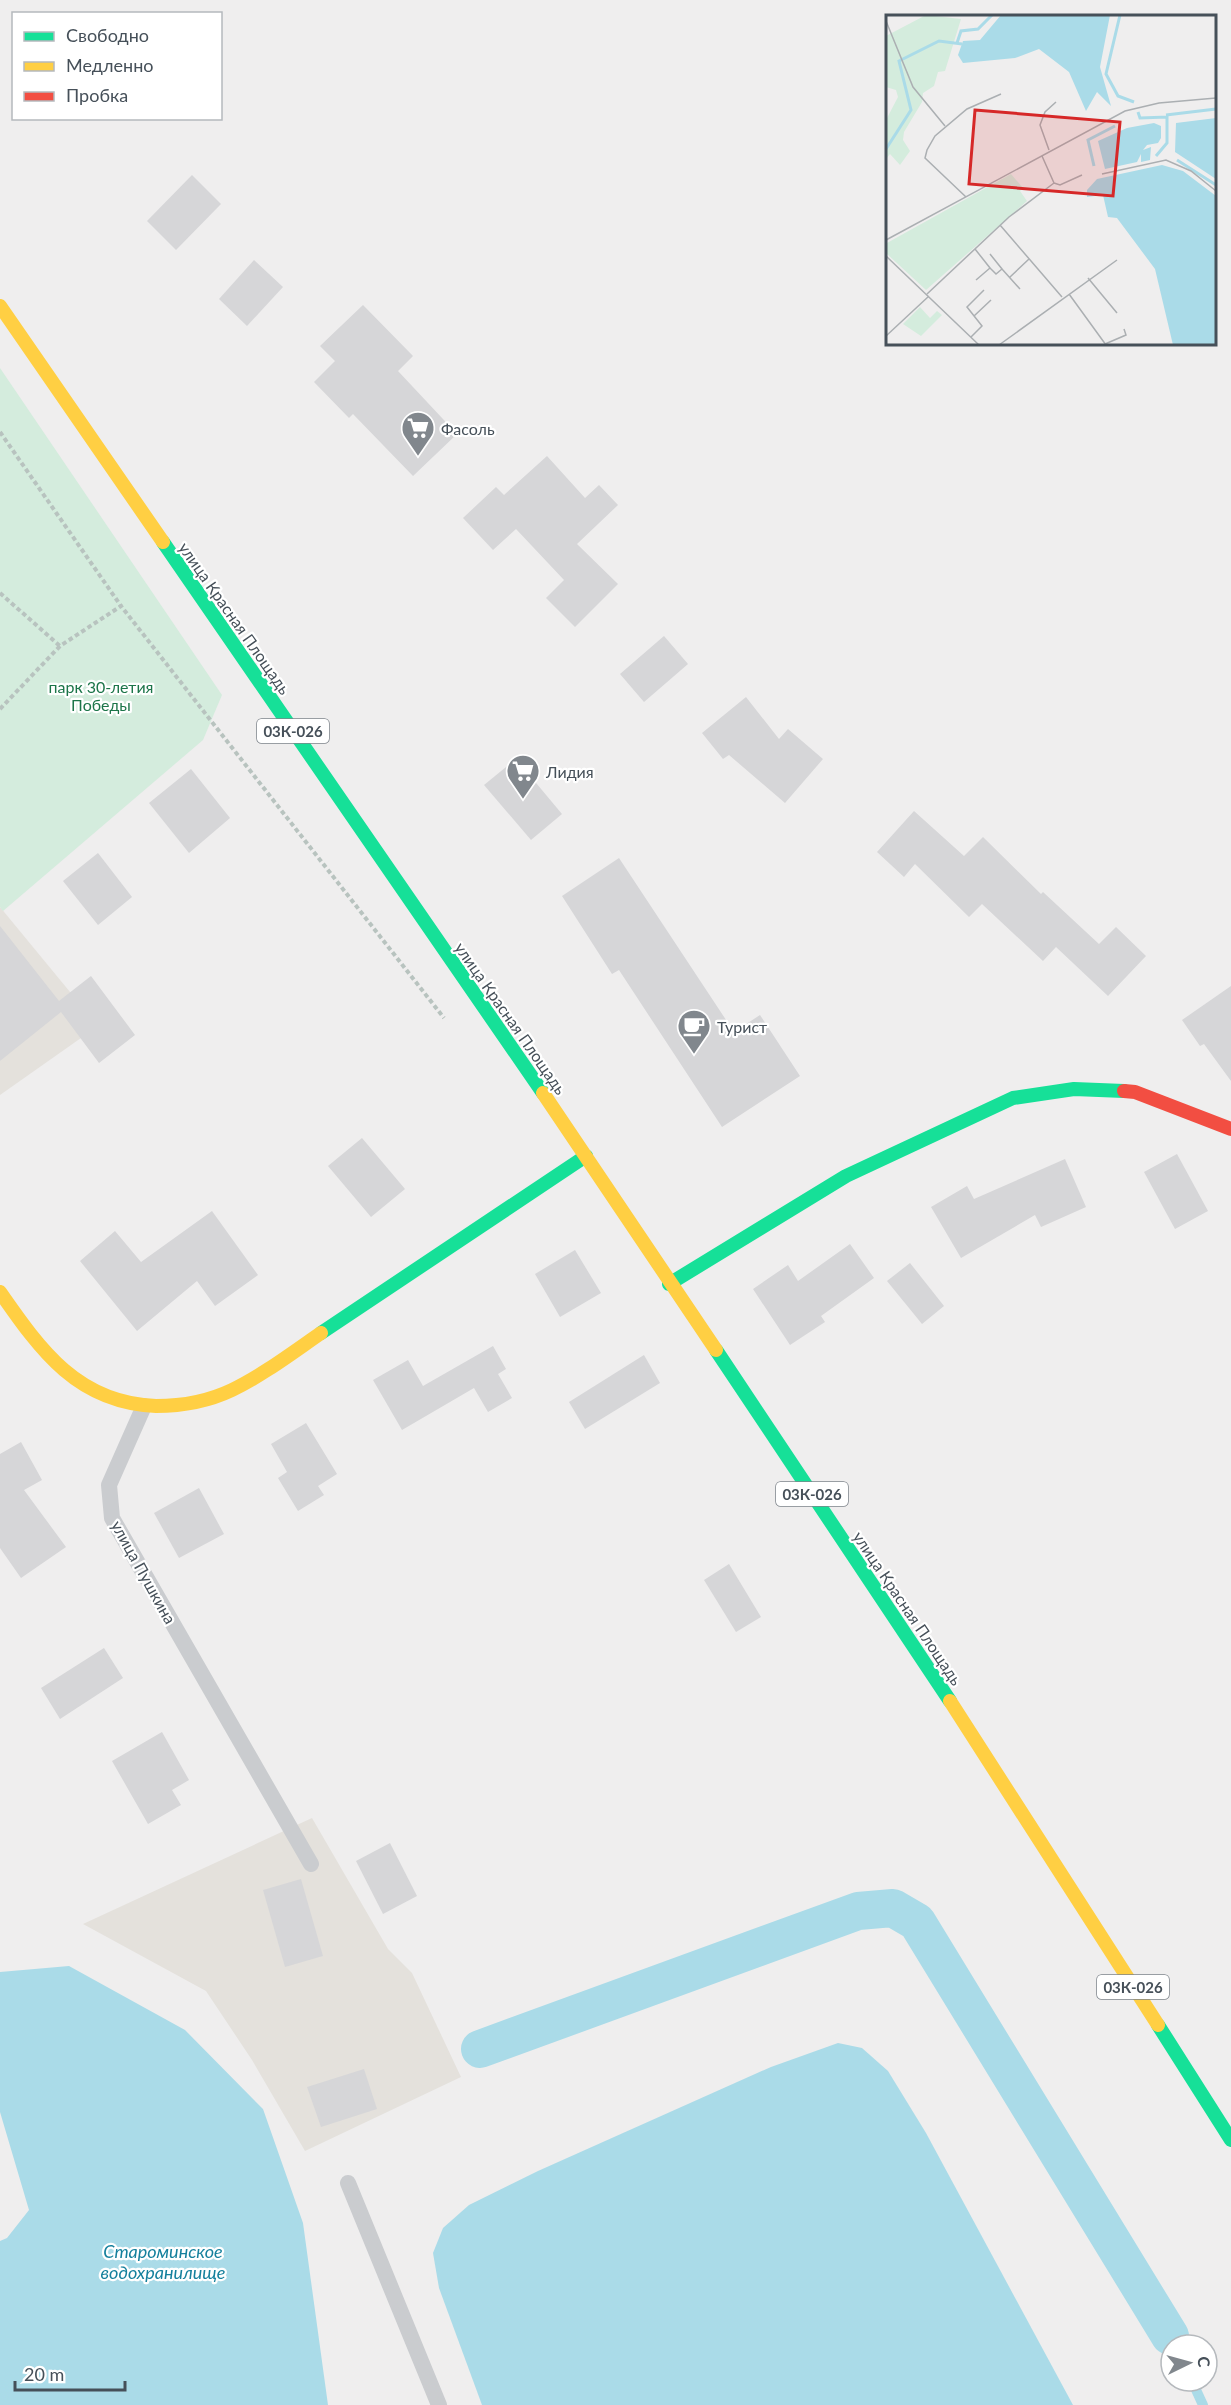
<svg xmlns="http://www.w3.org/2000/svg" width="1231" height="2405" viewBox="0 0 1231 2405" font-family="Lato,sans-serif">
	<style>
		.commercial { fill: #e4e1dc }
		.green { fill: #d4ecdd }
		.water { fill: #aadbe8 }
		.lines { fill: none; stroke-linecap: round; stroke-linejoin: round }
		.stream { stroke: #aadbe8; stroke-width: 10 }
		.canal { stroke: #aadbe8; stroke-width: 38 }
		.building { fill: #d6d6d8 }
		.path { stroke: #b8c3bf; stroke-width: 4; stroke-dasharray: 4.5 3; stroke-linecap: butt }
		.lane { stroke: #cacccf; stroke-width: 16 }
		.fast { stroke: #16e098; stroke-width: 14 }
		.slow { stroke: #ffcf43; stroke-width: 14 }
		.jam { stroke: #f24e42; stroke-width: 14 }
		.labels { text-anchor: middle; dominant-baseline: central; stroke-width: 4.5; stroke-linejoin: round; paint-order: stroke }
		.shield { fill: #fff; stroke: #7e848b; stroke-width: 1.5 }
		.shield-label { font-size: 15px; font-weight: bold; fill: #465059 }
		.poi-label { font-size: 16px; fill: #465059; stroke: #fff; text-anchor: start }
		.street-label { font-size: 16px; fill: #465059; stroke: #fff }
		.park-label { font-size: 16px; fill: #1c7549; stroke: #fff }
		.water-label { font-size: 18px; font-style: italic; fill: #15809d; stroke: #fff }
		.inset-river { fill: none; stroke: #aadbe8; stroke-width: 3 }
		.inset-road { fill: none; stroke: #abafb2; stroke-width: 1.5 }
		.view { fill: #d62828; fill-opacity: 0.15; stroke: #d62828; stroke-width: 3 }
		.inset-edge { fill: none; stroke: #465059; stroke-width: 3 }
	</style>
	<rect width="100%" height="100%" fill="#efeeee"/>
	<!-- commercial -->
	<g class="commercial">
		<polygon points="0,907 98,1026 0,1095"/>
		<polygon points="312,1818 388,1949 412,1973 461,2077 305,2151 252,2060 206,1991 83,1924"/>
	</g>
	<!-- green -->
	<polygon class="green" points="0,368 222,695 203,740 3,911 0,907"/>
	<!-- water -->
	<g class="water">
		<polygon points="69,1966 185,2030 263,2109 303,2223 328,2405 0,2405 0,2241 7,2238 29,2210 0,2112 0,1972"/>
		<polygon points="838,2043 862,2048 888,2071 926,2133 1073,2405 482,2405 439,2288 433,2253 443,2228 469,2205 538,2171 771,2067"/>
	</g>
	<g class="lines">
		<!-- stream -->
		<g class="stream">
			<polyline points="1170,2336 1174,2345"/>
			<polyline points="1192,2381 1203,2405"/>
		</g>
		<!-- canal -->
		<polyline class="canal" points="480,2049 858,1911 893,1908 917,1922 1170,2336"/>
	</g>
	<!-- building -->
	<g class="building">
		<polygon points="192,175 221,204 176,250 147,221"/>
		<polygon points="254,260 283,287 247,326 219,299"/>
		<polygon points="363,305 413,356 398,371 457,434 413,476 353,414 349,418 314,382 335,361 320,346"/>
		<polygon points="547,456 585,498 599,485 618,505 577,544 618,584 575,627 546,598 564,580 516,529 493,550 463,518 496,487 504,495"/>
		<polygon points="664,636 688,664 644,702 620,674"/>
		<polygon points="746,697 779,739 788,729 823,759 785,803 729,755 723,759 702,733"/>
		<polygon points="516,759 562,814 531,840 484,785"/>
		<polygon points="191,769 230,818 189,853 149,803"/>
		<polygon points="914,811 964,856 983,837 1041,894 1043,892 1099,944 1116,927 1146,956 1108,996 1056,947 1043,961 982,904 969,917 915,864 904,877 877,852"/>
		<polygon points="98,853 132,897 98,925 63,881"/>
		<polygon points="619,858 734,1032 760,1015 800,1076 722,1127 619,970 612,974 562,896"/>
		<polygon points="0,926 59,1001 91,976 135,1035 99,1063 61,1012 0,1061"/>
		<polygon points="1231,986 1231,1081 1204,1044 1200,1046 1182,1020"/>
		<polygon points="362,1138 405,1189 371,1217 328,1166"/>
		<polygon points="1177,1154 1208,1211 1175,1229 1144,1172"/>
		<polygon points="1065,1159 1086,1207 1041,1227 1035,1215 961,1258 931,1207 967,1186 974,1199"/>
		<polygon points="212,1211 258,1275 215,1306 197,1281 137,1331 80,1261 115,1231 141,1262"/>
		<polygon points="850,1244 874,1278 821,1316 825,1322 790,1345 753,1289 788,1265 798,1281"/>
		<polygon points="575,1250 601,1293 560,1317 535,1274"/>
		<polygon points="910,1263 944,1306 922,1324 887,1281"/>
		<polygon points="493,1346 506,1369 498,1374 512,1398 488,1412 474,1388 402,1430 373,1380 408,1360 423,1386"/>
		<polygon points="644,1355 660,1383 585,1429 569,1402"/>
		<polygon points="306,1423 337,1474 318,1486 324,1495 298,1511 278,1478 287,1472 271,1444"/>
		<polygon points="21,1442 42,1480 24,1490 66,1547 21,1578 0,1548 0,1454"/>
		<polygon points="199,1488 224,1534 179,1558 154,1513"/>
		<polygon points="729,1564 761,1617 736,1632 704,1580"/>
		<polygon points="104,1648 123,1678 60,1719 41,1688"/>
		<polygon points="162,1732 189,1780 172,1790 181,1805 148,1824 112,1761"/>
		<polygon points="390,1843 417,1896 383,1914 356,1861"/>
		<polygon points="301,1879 323,1956 285,1967 263,1890"/>
		<polygon points="364,2069 377,2109 321,2127 307,2087"/>
	</g>
	<g class="lines">
		<!-- path -->
		<g class="path">
			<polyline points="0,432 121,606"/>
			<polyline points="0,593 60,646"/>
			<polyline points="0,709 60,646 121,606 444,1018"/>
		</g>
		<!-- lane -->
		<g class="lane">
			<polyline points="144,1406 109,1485 112,1518 311,1864"/>
			<polyline points="348,2183 439,2405"/>
		</g>
		<!-- fast -->
		<g class="fast">
			<polyline points="163,542 543,1093"/>
			<polyline points="669,1284 846,1176 1013,1098 1074,1089 1124,1091"/>
			<polyline points="321,1333 586,1156"/>
			<polyline points="716,1350 950,1701"/>
			<polyline points="1158,2025 1231,2140"/>
		</g>
		<!-- slow -->
		<g class="slow">
			<polyline points="0,306 163,542"/>
			<polyline points="543,1093 716,1350"/>
			<path d="M0 1292C41 1351 78 1403 156 1406 181 1406 209 1401 232 1390 263 1375 292 1353 321 1333"/>
			<polyline points="950,1701 1158,2025"/>
		</g>
		<!-- jam -->
		<polyline class="jam" points="1124,1091 1135,1092 1231,1129"/>
	</g>
	<!-- icons -->
	<defs>
		<g id="supermarket-pin" transform="scale(1.725)"><path d="M0 17L-7.5 6A9.5 9.5 0 1 1 7.5 6Z" fill="#81878d" stroke="#fff"/><path d="M-6-5.5h2.5l.6 2H6L4.5 2H-2.5L-4.4-4H-6ZM-1.5 3.2a1.3 1.3 0 1 0 .1 0ZM3 3.2a1.3 1.3 0 1 0 .1 0Z" fill="#fff"/></g>
		<g id="cafe-pin" transform="scale(1.725)"><path d="M0 17L-7.5 6A9.5 9.5 0 1 1 7.5 6Z" fill="#81878d" stroke="#fff"/><path d="M-5.5-4.5H6V0H3Q3 3.5 0 3.5H-2.5Q-5.5 3.5-5.5 0ZM3-3.2v2h1.7v-2ZM-6 4.5H4V6H-6Z" fill="#fff"/></g>
	</defs>
	<g fill-rule="evenodd">
		<use href="#supermarket-pin" x="418" y="428"/>
		<use href="#supermarket-pin" x="523" y="771"/>
		<use href="#cafe-pin" x="694" y="1026"/>
	</g>
	<g class="labels">
		<!-- shield labels -->
		<g class="shield">
			<rect x="257" y="719" width="72" height="24" rx="4.5"/>
			<rect x="776" y="1482" width="72" height="24" rx="4.5"/>
			<rect x="1097" y="1975" width="72" height="24" rx="4.5"/>
		</g>
		<g class="shield-label">
			<text x="293" y="731">03К-026</text>
			<text x="812" y="1494">03К-026</text>
			<text x="1133" y="1987">03К-026</text>
		</g>
		<!-- poi labels -->
		<g class="poi-label">
			<text x="441" y="428">Фасоль</text>
			<text x="546" y="771">Лидия</text>
			<text x="717" y="1026">Турист</text>
		</g>
		<!-- street labels -->
		<g class="street-label">
			<text transform="translate(235 618) rotate(55)">улица Красная Площадь</text>
			<text transform="translate(511 1018) rotate(55)">улица Красная Площадь</text>
			<text transform="translate(144 1572) rotate(61)">улица Пушкина</text>
			<text transform="translate(908 1608) rotate(56)">улица Красная Площадь</text>
		</g>
		<!-- park labels -->
		<g class="park-label">
			<text x="101" y="686">парк 30-летия<tspan x="101" dy="18">Победы</tspan></text>
		</g>
		<!-- water labels -->
		<g class="water-label">
			<text x="163" y="2251">Староминское<tspan x="163" dy="21">водохранилище</tspan></text>
		</g>
	</g>
	<!-- overview -->
	<g transform="translate(886 15)">
		<rect width="330" height="330" fill="#efeeee"/>
		<path d="M40 0 75 4 59 56 52 57 48 71 37 78 36 87 18 117 17 125 24 136 14 150 4 139 0 144V105L12 82 10 75 0 72V21ZM125 159 137 173 134 176 141 186 40 275 0 238 1 228ZM34 292 44 303 51 296 56 300 35 321 17 309Z" fill="#d4ecdd"/>
		<path d="M115 0H224L214 52 225 91 211 77 200 96 183 57 153 34 129 43 77 48 72 40 77 26 94 25ZM330 103V164L289 137 290 108ZM268 108 275 111V123L272 128 261 130 257 135 265 132 264 145 255 147V139L251 147 219 154 212 126 241 113ZM276 150 297 156 330 181V330H287L269 254 231 203 222 202 217 180 201 182V175L211 164Z" fill="#aadbe8"/>
		<path class="inset-river" d="M234 0 220 59 232 81 248 87M71 28 75 16 92 14 106 0M252 97 254 103 281 102V128L270 141M280 100 330 94M0 134 25 95 13 46 53 26 76 29M291 145 330 170M208 151 202 125 229 111"/>
		<path class="inset-road" d="M0 6 27 72 59 111M163 135 154 110 159 97 170 87M156 141 168 168M216 159 280 145 305 156 330 176M168 168 174 170 196 160M80 182 39 143 41 135 49 121 81 94 115 79M114 210 176 282M0 225 239 96 273 88 330 83M89 234 104 253 90 265M104 239 116 254 110 259 104 253M0 241 93 330M116 254 134 274M124 262 143 244M202 263 231 298M41 279 123 202 168 168M183 279 220 330M88 301 105 285M0 321 43 281M85 322 96 311 81 292 98 275M219 329 240 320 238 314M113 330 231 245"/>
		<path class="view" d="M89 95 234 107 227 181 83 169Z"/>
		<rect width="330" height="330" class="inset-edge"/>
	</g>
	<!-- legend -->
	<rect x="12" y="12" width="210" height="108" fill="#ffffff" stroke="#b5b9bd" stroke-width="1.5"/>
	<rect x="24" y="32" width="30" height="9" fill="#16e098" stroke="#b5b9bd" stroke-width="1.5"/>
	<text x="66" y="42" font-size="18" fill="#465059">Свободно</text>
	<rect x="24" y="62" width="30" height="9" fill="#ffcf43" stroke="#b5b9bd" stroke-width="1.5"/>
	<text x="66" y="72" font-size="18" fill="#465059">Медленно</text>
	<rect x="24" y="92" width="30" height="9" fill="#f24e42" stroke="#b5b9bd" stroke-width="1.5"/>
	<text x="66" y="102" font-size="18" fill="#465059">Пробка</text>
	<!-- north arrow -->
	<g transform="translate(1189 2363) rotate(85)"><circle r="28" fill="#ffffff" stroke="#b5b9bd" stroke-width="1.5"/>
	<path d="M0-4.5L10 22L0 15L-10 22Z" fill="#81878d"/>
	<text y="-9" font-size="16" font-weight="bold" text-anchor="middle" fill="#465059">С</text>
	</g>
	<!-- scale -->
	<path d="M15 2381v9h110v-9" fill="none" stroke="#465059" stroke-width="3"/>
	<text x="24" y="2381" font-size="18" fill="#465059" stroke="#ffffff" stroke-width="4.5" paint-order="stroke">20 m</text>
</svg>
